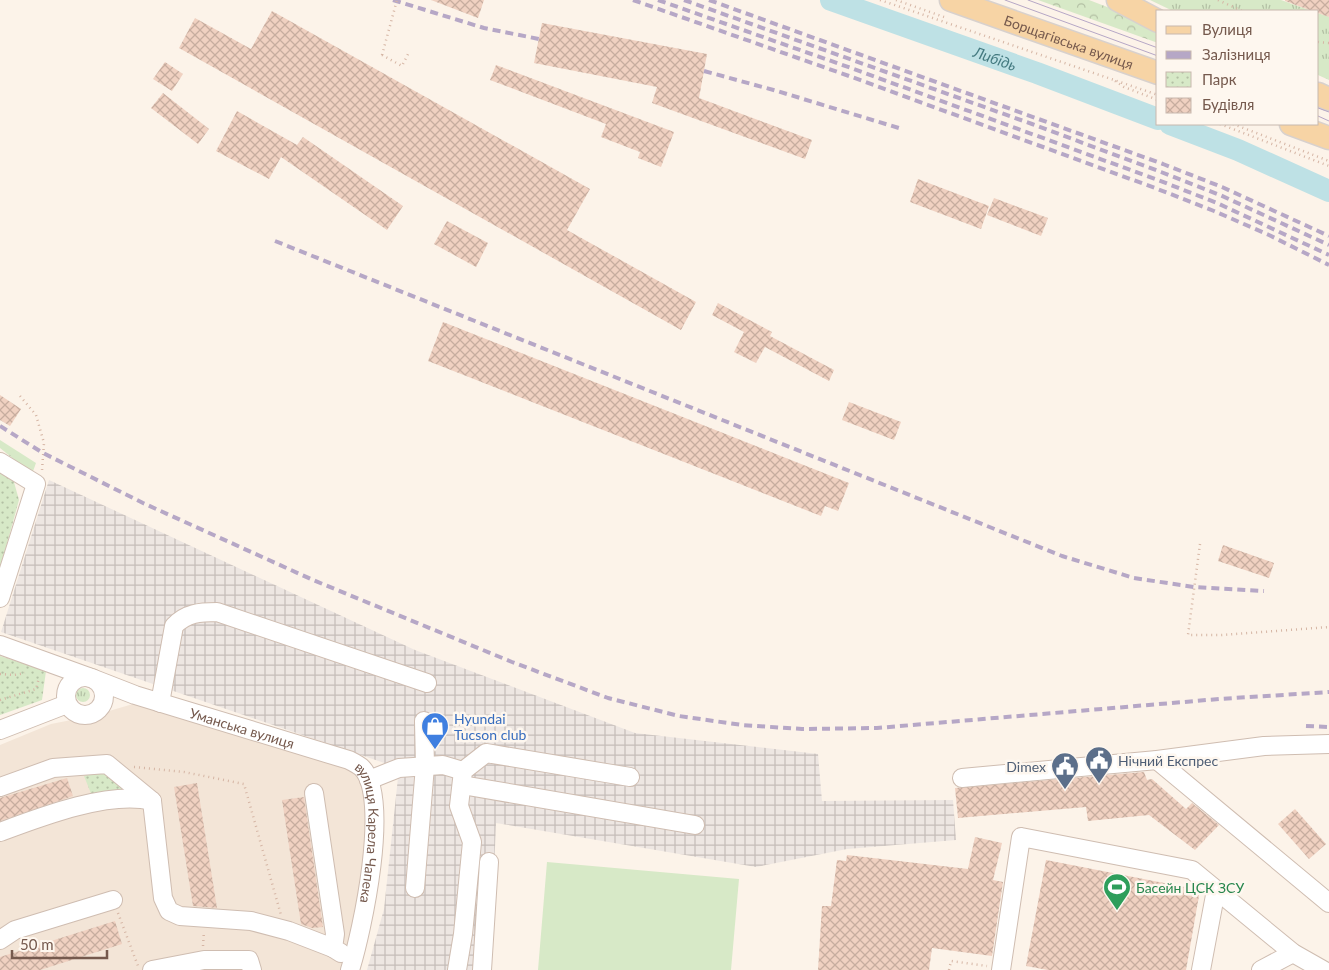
<svg xmlns="http://www.w3.org/2000/svg" width="1329" height="970" viewBox="0 0 1329 970" font-family="Lato,sans-serif">
	<style>
		.residential { fill: #f3e5d7 }
		.industrial { fill: url(#industrial-grid) }
		.grass { fill: url(#grass-tufts) }
		.forest { fill: url(#forest-crowns) }
		.park { fill: url(#park-dots) }
		.garden { fill: #d7e9c7 }
		.lines { fill: none; stroke-linecap: round; stroke-linejoin: round }
		.river { stroke: #bee1e5; stroke-width: 22 }
		.building { fill: url(#building-cross-hatch) }
		.minor-casing { stroke: #cfbdb1; stroke-width: 20 }
		.major-casing { stroke: #d8d1cd; stroke-width: 25 }
		.path { stroke: #d5b5a4; stroke-width: 2.5; stroke-dasharray: 1 4; stroke-linecap: butt }
		.minor { stroke: #fff; stroke-width: 18 }
		.major { stroke: #f7d4a5; stroke-width: 22 }
		.tram { stroke: #b6a7c6; stroke-width: 1 }
		.rail { stroke: #b6a7c6; stroke-width: 4; stroke-dasharray: 8 5; stroke-linecap: butt }
		.path-bridge { stroke: #d5b5a4; stroke-width: 2.5; stroke-dasharray: 1 4; stroke-linecap: butt }
		.labels { text-anchor: middle; dominant-baseline: central; stroke-width: 5; stroke-linejoin: round; paint-order: stroke }
		.street-label { font-size: 14px; fill: #75594d; stroke: #fef7ef }
		.shop-label { font-size: 14px; fill: #366cbe; stroke: #fef7ef; text-anchor: start }
		.service-label { font-size: 14px; fill: #4e5e75; stroke: #fef7ef; text-anchor: start }
		.leisure-label { font-size: 14px; fill: #27864d; stroke: #fef7ef; text-anchor: start }
		.water-label { font-size: 15px; font-style: italic; fill: #447a80; stroke: #fef7ef }
	</style>
	<defs>
		<pattern id="industrial-grid" width="8" height="8" patternUnits="userSpaceOnUse" patternTransform="scale(1.25)"><rect width="8" height="8" fill="#ede6e2"/><path d="M0 4h8M4 0v8" fill="none" stroke="#c5bdb9"/></pattern>
		<pattern id="grass-tufts" width="24" height="20" patternUnits="userSpaceOnUse" patternTransform="scale(1.25)"><rect width="24" height="20" fill="#d7e9c7"/><path d="M3 7l-1-3M5 7V3M7 7l1-3M15 17l-1-3M17 17v-4M19 17l1-3" fill="none" stroke="#b3c0a4"/></pattern>
		<pattern id="forest-crowns" width="20" height="18" patternUnits="userSpaceOnUse" patternTransform="scale(1.25)"><rect width="20" height="18" fill="#d7e9c7"/><path d="M2 6a3 3 0 1 1 6 0M12 15a3 3 0 1 1 6 0" fill="none" stroke="#b3c0a4"/></pattern>
		<pattern id="park-dots" width="8" height="8" patternUnits="userSpaceOnUse" patternTransform="scale(1.25)"><rect width="8" height="8" fill="#d7e9c7"/><path d="M2 2h.1M6 6h.1" fill="none" stroke="#b3c0a4" stroke-width="1.8" stroke-linecap="round"/></pattern>
		<pattern id="building-cross-hatch" width="8" height="8" patternUnits="userSpaceOnUse" patternTransform="scale(1.25)"><rect width="8" height="8" fill="#f0d1c1"/><path d="M0 0l8 8M0 8l8-8" fill="none" stroke="#c7ad9f"/></pattern>
	</defs>
	<rect width="100%" height="100%" fill="#fcf3e9"/>
	<!-- residential -->
	<polygon class="residential" points="133,704 341,762 356,769 364,781 371,830 345,970 0,970 0,745 51,724 92,716"/>
	<!-- industrial -->
	<polygon class="industrial" points="49,480 415,650 635,733 818,754 822,801 953,800 956,840 847,849 756,867 496,823 490,970 367,970 384,909 399,768 1,632"/>
	<!-- grass -->
	<g class="grass">
		<polygon points="1150,0 1281,0 1312,11 1173,11"/>
		<polygon points="1318,13 1329,17 1329,80 1318,75"/>
		<polygon points="0,440 36,463 32,474 0,448"/>
		<circle cx="83" cy="695" r="7"/>
	</g>
	<!-- forest -->
	<polygon class="forest" points="1038,0 1089,0 1115,10 1158,32 1158,43"/>
	<!-- park -->
	<g class="park">
		<polygon points="0,468 12,475 19,500 0,569"/>
		<polygon points="0,656 46,671 42,700 0,715"/>
		<polygon points="102,770 125,789 92,796 84,776"/>
	</g>
	<!-- garden -->
	<polygon class="garden" points="547,862 739,879 731,970 538,970"/>
	<g class="lines">
		<!-- river -->
		<g class="river">
			<path id="s1" d="M831 0 1037 73 1158 119"/>
			<polyline points="1170,124 1238,150 1329,191"/>
		</g>
	</g>
	<!-- building -->
	<g class="building">
		<polygon points="431,0 484,0 478,18"/>
		<polygon points="1285,0 1329,0 1329,17 1318,13 1318,11 1312,11 1285,1"/>
		<polygon points="272,11 590,189 567,230 696,302 681,330 179,48 195,18 251,49"/>
		<polygon points="542,23 707,54 699,98 812,140 805,159 652,103 657,87 534,63"/>
		<polygon points="165,62 183,74 172,91 153,79"/>
		<polygon points="496,65 674,132 661,167 638,158 640,152 601,137 606,124 490,80"/>
		<polygon points="163,93 209,129 198,144 151,108"/>
		<polygon points="237,111 297,145 303,137 403,206 387,230 281,157 269,179 216,151"/>
		<polygon points="918,179 989,206 981,229 910,202"/>
		<polygon points="994,198 1048,218 1041,236 987,215"/>
		<polygon points="447,221 488,243 476,267 434,244"/>
		<polygon points="718,303 772,332 770,336 834,370 829,381 765,347 756,363 734,352 744,332 712,315"/>
		<polygon points="443,322 849,483 838,511 825,506 821,516 428,361"/>
		<polygon points="0,395 21,409 10,426 0,420"/>
		<polygon points="849,402 901,422 894,440 842,420"/>
		<polygon points="1223,545 1274,563 1269,578 1218,561"/>
		<polygon points="1144,772 1147,780 1152,779 1186,809 1192,803 1219,825 1195,850 1149,815 1088,821 1086,807 958,818 955,788"/>
		<polygon points="67,778 73,796 0,821 0,798"/>
		<polygon points="197,783 217,908 193,906 174,787"/>
		<polygon points="304,797 323,927 312,928 301,924 282,800"/>
		<polygon points="1295,809 1326,844 1309,859 1278,824"/>
		<polygon points="975,837 1002,843 993,880 1003,882 992,956 932,948 929,970 818,970 822,906 831,906 837,860 846,861 847,855 968,869"/>
		<polygon points="1046,860 1200,890 1186,970 1048,970 1026,966"/>
		<polygon points="115,921 122,944 40,970 0,970 0,957"/>
	</g>
	<g class="lines">
		<!-- minor casing -->
		<g class="minor-casing">
			<g id="minor">
				<polyline points="0,462 36,484 0,598"/>
				<path id="s2" d="M0 645 94 679 135 695 349 760C353 762 359 765 362 768 391 798 362 932 350 970"/>
				<circle cx="85" cy="696" r="19"/>
				<path d="M160 703 174 626C186 613 200 612 217 612L427 683"/>
				<polyline points="0,730 67,704"/>
				<polyline points="1157,760 1329,903"/>
				<polyline points="962,778 1157,760 1264,746 1329,744"/>
				<polyline points="369,780 399,768 443,765 463,771"/>
				<polyline points="462,785 695,825"/>
				<polyline points="0,787 53,768 107,764 152,801 163,898 169,911 180,916 251,921 289,931 333,948"/>
				<polyline points="314,793 335,934 333,948 341,953"/>
				<path d="M0 832C40 817 110 790 152 801"/>
				<polyline points="415,888 425,766 424,721"/>
				<polyline points="0,940 15,930 113,900"/>
				<polyline points="152,970 204,960 249,960 252,970"/>
				<polyline points="457,970 463,934 472,842 459,806 463,771 486,753 630,777"/>
				<polyline points="482,970 489,862"/>
				<polyline points="1001,970 1021,837 1192,870 1293,953 1323,970"/>
				<polyline points="1201,970 1216,890"/>
				<polyline points="1261,970 1293,953"/>
			</g>
		</g>
		<!-- major casing -->
		<g class="major-casing">
			<g id="major">
				<path id="s3" d="M951 0 1158 73"/>
				<polyline points="1118,0 1158,21"/>
				<polyline points="1318,94 1329,99"/>
				<polyline points="1291,124 1329,138"/>
			</g>
		</g>
		<!-- path -->
		<g class="path">
			<polyline points="880,0 1158,95"/>
			<polyline points="896,0 944,17"/>
			<polyline points="1218,0 1242,11"/>
			<polyline points="1318,42 1329,43"/>
			<polyline points="382,55 402,66 408,54"/>
			<polyline points="1115,81 1124,87 1158,100"/>
			<polyline points="1220,124 1329,166"/>
			<polyline points="1233,124 1329,161"/>
			<polyline points="20,396 36,415 44,443 42,470"/>
			<polyline points="1200,544 1188,635 1222,635 1329,627"/>
			<polyline points="0,674 14,675 25,673"/>
			<polyline points="0,700 36,689 39,678"/>
			<polyline points="134,767 184,772 244,784 281,915"/>
			<polyline points="118,913 138,966"/>
			<polyline points="203,946 204,931"/>
			<polyline points="949,970 951,961 987,966"/>
		</g>
		<!-- minor -->
		<use href="#minor" class="minor"/>
		<!-- major -->
		<use href="#major" class="major"/>
		<!-- tram -->
		<g class="tram">
			<polyline points="1005,0 1158,56"/>
			<polyline points="1028,0 1158,48"/>
			<polyline points="1318,108 1329,112"/>
			<polyline points="1318,116 1329,121"/>
		</g>
		<!-- rail -->
		<g class="rail">
			<polyline points="393,0 484,28 539,39"/>
			<polyline points="633,0 849,76 1155,188 1214,211 1269,235 1329,265"/>
			<polyline points="658,0 851,68 1158,180 1217,203 1329,255"/>
			<polyline points="684,0 1032,124 1161,172 1220,195 1329,245"/>
			<polyline points="709,0 1163,164 1222,187 1329,236"/>
			<polyline points="704,71 777,91 902,129"/>
			<polyline points="275,241 1062,556 1134,578 1194,587 1264,591"/>
			<polyline points="0,426 43,453 143,503 313,580 512,662 608,698 679,716 742,725 802,729 877,728 1219,699 1329,692"/>
			<polyline points="1306,726 1329,727"/>
		</g>
		<!-- path-bridge -->
		<polyline class="path-bridge" points="382,55 397,0"/>
	</g>
	<!-- icons -->
	<defs>
		<g id="shop-pin" transform="scale(1.4375)"><path d="M0 17L-7.5 6A9.5 9.5 0 1 1 7.5 6Z" fill="#3f7fe0" stroke="#fef7ef"/><path d="M-5-2.5h2.3a2.7 3.5 0 0 1 5.4 0H5L5.5 6h-11ZM-1.5-2.5h3a1.5 2.3 0 0 0-3 0Z" fill="#fff"/></g>
		<g id="civic-pin" transform="scale(1.4375)"><path d="M0 17L-7.5 6A9.5 9.5 0 1 1 7.5 6Z" fill="#5c6f8a" stroke="#fef7ef"/><path d="M-.6-6.5H3V-4.5H.6V-3L4-1V1h2V6H-6V1h2V-1L-.6-3ZM-1.2 2.5V6h2.4V2.5Z" fill="#fff"/></g>
		<g id="stadium-pin" transform="scale(1.4375)"><path d="M0 17L-7.5 6A9.5 9.5 0 1 1 7.5 6Z" fill="#2e9e5b" stroke="#fef7ef"/><path d="M0-5a6.5 5 0 1 0 0 10a6.5 5 0 1 0 0-10ZM-3.5-1.8h7v3.6h-7Z" fill="#fff"/></g>
	</defs>
	<g fill-rule="evenodd">
		<use href="#shop-pin" x="435" y="726"/>
		<use href="#civic-pin" x="1099" y="760"/>
		<use href="#civic-pin" x="1065" y="766"/>
		<use href="#stadium-pin" x="1117" y="887"/>
	</g>
	<g class="labels">
		<!-- street labels -->
		<g class="street-label">
			<text stroke="none"><textPath href="#s3" startOffset="125">Борщагівська вулиця</textPath></text>
			<text stroke="none"><textPath href="#s2" startOffset="256">Уманська вулиця</textPath></text>
			<text stroke="none"><textPath href="#s2" startOffset="449">вулиця Карела Чапека</textPath></text>
		</g>
		<!-- shop labels -->
		<g class="shop-label">
			<text x="454" y="718">Hyundai<tspan x="454" dy="16">Tucson club</tspan></text>
		</g>
		<!-- service labels -->
		<g class="service-label">
			<text x="1118" y="760">Нічний Експрес</text>
			<text x="1046" y="766" text-anchor="end">Dimex</text>
		</g>
		<!-- leisure labels -->
		<g class="leisure-label">
			<text x="1136" y="887">Басейн ЦСК ЗСУ</text>
		</g>
		<!-- water labels -->
		<g class="water-label">
			<text stroke="none"><textPath href="#s1" startOffset="174">Либідь</textPath></text>
		</g>
	</g>
	<!-- legend -->
	<rect x="1156" y="10" width="162" height="115" fill="#fef7ef" stroke="#c7b8ae"/>
	<rect x="1166" y="26" width="25" height="8" fill="#f7d4a5" stroke="#c7b8ae"/>
	<text x="1202" y="35" font-size="15" fill="#75594d">Вулиця</text>
	<rect x="1166" y="51" width="25" height="8" fill="#b6a7c6" stroke="#c7b8ae"/>
	<text x="1202" y="60" font-size="15" fill="#75594d">Залізниця</text>
	<rect x="1166" y="72" width="25" height="15" fill="url(#park-dots)" stroke="#c7b8ae"/>
	<text x="1202" y="85" font-size="15" fill="#75594d">Парк</text>
	<rect x="1166" y="98" width="25" height="15" fill="url(#building-cross-hatch)" stroke="#c7b8ae"/>
	<text x="1202" y="110" font-size="15" fill="#75594d">Будівля</text>
	<!-- scale -->
	<path d="M12 950v8h95v-8" fill="none" stroke="#75594d" stroke-width="2.5"/>
	<text x="20" y="950" font-size="15" fill="#75594d" stroke="#fef7ef" stroke-width="4" paint-order="stroke">50 m</text>
</svg>
